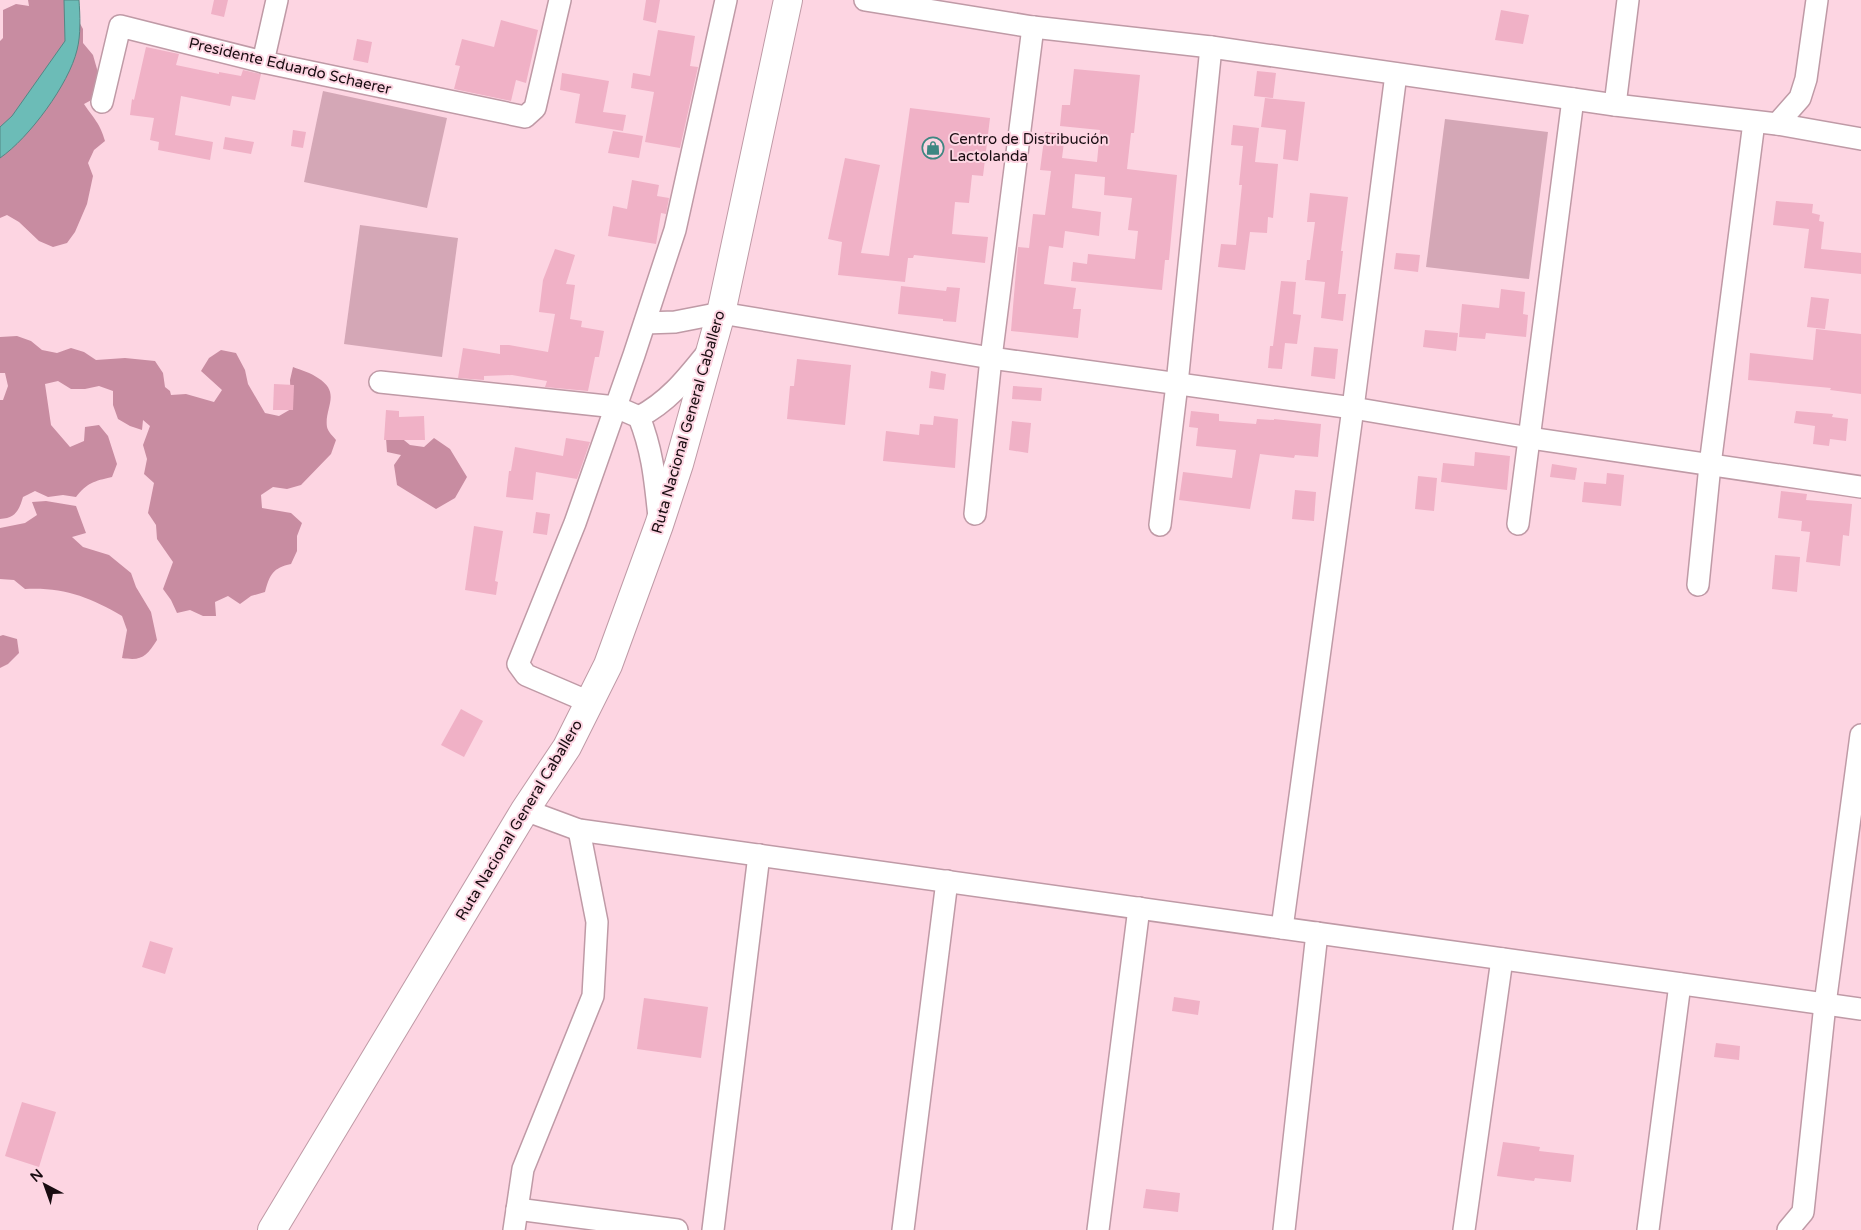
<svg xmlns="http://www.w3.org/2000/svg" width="1861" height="1230" viewBox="0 0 1861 1230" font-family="'Varela Round',sans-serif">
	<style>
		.green { fill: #d4a7b6 }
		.forest { fill: #c88ca1 }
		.water { fill: #6cbcb7; stroke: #538785 }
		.building { fill: #f0b1c6 }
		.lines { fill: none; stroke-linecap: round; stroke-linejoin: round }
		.minor-casing { stroke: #bf9aa6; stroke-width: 24 }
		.highway-casing { stroke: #bf9aa6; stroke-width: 30 }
		.minor { stroke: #fff; stroke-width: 21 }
		.highway { stroke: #fff; stroke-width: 28 }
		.labels { text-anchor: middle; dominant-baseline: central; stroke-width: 4; stroke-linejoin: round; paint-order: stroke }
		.street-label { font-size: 15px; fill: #190c11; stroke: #fdd5e2 }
		.poi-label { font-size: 15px; fill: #190c11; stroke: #fdd5e2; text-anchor: start }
	</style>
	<rect width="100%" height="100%" fill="#fdd5e2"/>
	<!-- green -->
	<g class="green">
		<polygon points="323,91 447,118 427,208 304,182"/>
		<polygon points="1445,119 1548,132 1529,279 1426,267"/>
		<polygon points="360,225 458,238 442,357 344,344"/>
	</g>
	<!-- forest -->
	<g class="forest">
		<path d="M28 0H67L83 29V43L93 55 101 83 97 97 84 104C94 119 100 123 105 141L94 150 88 163 93 176 87 204 75 232 67 243 53 247 39 241 19 222 7 215 0 218V41L3 38V10L16 4 29 6Z"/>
		<path d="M17 336 31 341 42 350 57 353 71 348 84 352 96 360 125 358 155 361 163 373 165 387 170 391 171 395 186 394 214 402 222 390 201 371 209 358 221 350 236 353 245 370 248 384 265 413 279 416 291 409 290 380 293 367C301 370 311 373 318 378 342 393 324 408 327 427 328 432 333 436 336 440L331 454 301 485 287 489 273 487 261 495 262 508 291 513 302 523 297 536V551L291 564C273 568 270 574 265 592L251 596 240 604 228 596 215 602 216 616H203L190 610 177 613 171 600 163 589 173 562 157 539 156 525 148 513 154 483 144 474 147 459 143 445 150 426 143 420 142 430 130 426 118 419 113 405V391L99 386 85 389H71L58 381 45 384 51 425 70 447 84 441 85 427 99 425 108 436 117 464 112 477C94 481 87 483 76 497L63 495 48 497 35 491 23 497C19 510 16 518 0 519V400H3L8 386 5 373H0V337Z"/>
		<polygon points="399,436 410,445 424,447 434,438 450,449 467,477 455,498 436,509 397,485 394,465 401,455 387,452 386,438"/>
		<path d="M46 501 76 506 86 533 72 537 83 547 109 555 131 573 136 587 151 612 157 640C146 657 142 661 122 658L127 630 122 616C90 597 63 587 25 589L14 580 0 579V528L25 523 37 515 32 502Z"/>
		<polygon points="3,635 17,639 19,653 8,664 0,668 0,636"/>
	</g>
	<!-- water -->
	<path class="water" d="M64 0H79C80 15 81 35 77 50 69 84 29 138 0 158V127L12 116 65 41Z"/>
	<!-- building -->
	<g class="building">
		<polygon points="214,0 228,0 224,17 211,14"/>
		<polygon points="646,0 660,0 656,23 643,20"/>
		<polygon points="1501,10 1529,15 1523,44 1495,40"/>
		<polygon points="501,20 538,30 526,83 516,80 511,101 454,89 460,66 455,65 462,39 494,47"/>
		<polygon points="658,30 695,36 690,66 698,67 680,148 645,142 654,92 631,88 633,73 650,76"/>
		<polygon points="357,39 372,42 368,63 353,60"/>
		<polygon points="146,47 179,54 176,65 219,74 219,72 241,76 243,70 261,74 255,100 232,96 230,106 181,96 175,135 213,142 210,160 158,150 159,142 150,140 154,118 130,115 132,99 134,100"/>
		<polygon points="1074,69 1140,75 1134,133 1131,133 1127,169 1177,175 1169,260 1165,260 1162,290 1071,281 1073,262 1087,264 1088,254 1135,259 1138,231 1128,230 1132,198 1104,195 1105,177 1075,174 1072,208 1101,212 1099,236 1065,231 1063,248 1049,246 1044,284 1076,288 1073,309 1081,309 1078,338 1011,331 1018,247 1029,248 1033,214 1045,215 1051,171 1040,170 1045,132 1065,134 1062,158 1097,162 1100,130 1060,126 1062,105 1070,105"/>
		<polygon points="1257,71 1276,73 1273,98 1254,96"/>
		<polygon points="562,73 609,81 603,112 626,115 623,131 575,123 580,94 560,90"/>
		<polygon points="1265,98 1305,102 1298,161 1283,159 1286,130 1261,127"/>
		<polygon points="910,108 990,118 983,176 972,175 969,203 955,202 952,234 988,237 985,263 914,255 913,258 908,258 905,282 838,275 842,242 828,239 845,158 880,165 861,253 889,256"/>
		<polygon points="1233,125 1259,128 1255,162 1278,164 1273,218 1268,217 1267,233 1250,232 1245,270 1218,267 1221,244 1236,245 1239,214 1242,185 1239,185 1243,146 1231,145"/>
		<polygon points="293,130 306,132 303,148 291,146"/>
		<polygon points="613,131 643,136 639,158 608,153"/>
		<polygon points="225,137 254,142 251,154 223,149"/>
		<polygon points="632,180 659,185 657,196 669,198 666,214 661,213 656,244 608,236 613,206 627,209"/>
		<polygon points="1310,193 1348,197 1341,251 1343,251 1338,294 1346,294 1343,321 1321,318 1325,282 1305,280 1307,260 1310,260 1315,222 1307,222"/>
		<polygon points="1776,201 1813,204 1812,213 1820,215 1819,221 1824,222 1821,249 1861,253 1861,274 1804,268 1809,229 1773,225"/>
		<polygon points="555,249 575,255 566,284 575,285 570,319 582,321 581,327 604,331 599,357 595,357 588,391 545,387 547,381 512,375 484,376 484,380 458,378 463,348 500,354 500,345 509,345 548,352 555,314 539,312 543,280"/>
		<polygon points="1396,253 1420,255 1418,272 1394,269"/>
		<polygon points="1281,281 1296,282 1293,314 1301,315 1297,344 1285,343 1282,369 1268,368 1270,346 1273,346"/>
		<polygon points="901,286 946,291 947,287 960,288 956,322 943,321 943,319 898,314"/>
		<polygon points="1501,289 1525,292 1523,314 1528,315 1526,337 1486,333 1485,339 1459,337 1462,304 1499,308"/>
		<polygon points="1811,297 1829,299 1825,329 1807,327"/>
		<polygon points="1816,329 1861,334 1861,394 1830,390 1831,388 1748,380 1750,353 1813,360"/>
		<polygon points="1425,330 1458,333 1456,351 1423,347"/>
		<polygon points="1314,347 1338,349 1335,379 1311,376"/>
		<polygon points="797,359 851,365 845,425 787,419 790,386 794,386"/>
		<polygon points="931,371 946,374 944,390 929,388"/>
		<polygon points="274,384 294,385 293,410 273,410"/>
		<polygon points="1013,386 1042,388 1041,401 1012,399"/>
		<polygon points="386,410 399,411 399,417 424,416 425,440 384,440"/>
		<polygon points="1191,411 1219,414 1219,421 1256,424 1257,419 1274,420 1274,419 1321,424 1318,457 1295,455 1294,458 1260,454 1250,509 1179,500 1183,472 1232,478 1236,450 1196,446 1198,428 1189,427"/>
		<polygon points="1796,411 1833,414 1832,417 1848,419 1846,441 1830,439 1829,446 1813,444 1815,426 1794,423"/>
		<polygon points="934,416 958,419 955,468 883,461 886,431 919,435 920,424 933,425"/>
		<polygon points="1012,421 1031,423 1028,453 1009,450"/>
		<polygon points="566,438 590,442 577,479 536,472 533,500 506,497 509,471 511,471 515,447 563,456"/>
		<polygon points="1475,452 1510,456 1507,490 1441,482 1443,463 1474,466"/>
		<polygon points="1552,464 1577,468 1575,480 1550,477"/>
		<polygon points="1607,473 1624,475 1621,506 1582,502 1584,482 1606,484"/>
		<polygon points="1418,476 1437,478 1434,511 1415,509"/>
		<polygon points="1295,490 1316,492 1314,521 1292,519"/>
		<polygon points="1781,491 1807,494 1806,500 1852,504 1849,536 1843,535 1840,566 1806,562 1810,532 1801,531 1802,521 1778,518"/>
		<polygon points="536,512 550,514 547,535 533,533"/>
		<polygon points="474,526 503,531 495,581 498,582 496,595 465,590"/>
		<polygon points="1775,555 1800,557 1797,592 1772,589"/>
		<polygon points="461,709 483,721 464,757 441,745"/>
		<polygon points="150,941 173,948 165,974 142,967"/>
		<polygon points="1174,997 1200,1001 1198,1015 1172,1011"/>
		<polygon points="644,998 708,1007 701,1058 637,1049"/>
		<polygon points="1716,1043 1740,1046 1739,1060 1714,1057"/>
		<polygon points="22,1102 56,1112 39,1167 5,1156"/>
		<polygon points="1503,1142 1540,1147 1539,1151 1574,1155 1571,1182 1535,1178 1534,1181 1497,1176"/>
		<polygon points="1146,1189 1180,1193 1178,1212 1143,1208"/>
	</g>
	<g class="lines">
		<!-- minor casing -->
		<g class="minor-casing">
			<g id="minor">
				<polyline points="865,0 1033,27 1211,47 1615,105 1777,124 1861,139"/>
				<polyline points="263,62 277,0"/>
				<polyline points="102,102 120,26 263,62 525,117 535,108 560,0"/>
				<polyline points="1615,105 1628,0"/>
				<polyline points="1777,124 1800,98 1806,79 1817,0"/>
				<polyline points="645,323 675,322 721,313 991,358 1353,408 1530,438 1861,487"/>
				<path d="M380 382 616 407 639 417C653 452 655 481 659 517"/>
				<path d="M639 417C669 401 686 379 707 353"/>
				<polyline points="975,514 991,358 1033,27"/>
				<polyline points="1518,524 1573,99"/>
				<polyline points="1160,525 1177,384 1211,47"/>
				<polyline points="1698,585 1710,465 1754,122"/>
				<polyline points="589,702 526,675 518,664 575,523 634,355 675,230 726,0"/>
				<polyline points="525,810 579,830 1861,1009"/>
				<polyline points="1282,928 1353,408 1396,74"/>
				<polyline points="517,1209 677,1230"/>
				<polyline points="514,1230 523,1169 593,996 597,922 579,830"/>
				<polyline points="713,1230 759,855"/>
				<polyline points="903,1230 947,881"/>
				<polyline points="1098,1230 1139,908"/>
				<polyline points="1284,1230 1317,933"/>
				<polyline points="1464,1230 1502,959"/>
				<polyline points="1648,1230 1680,984"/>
				<polyline points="1788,1230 1803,1212 1825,1004 1861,735"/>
			</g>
		</g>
		<!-- highway casing -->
		<g class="highway-casing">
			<polyline id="highway" points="272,1230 525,810 567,747 608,665 659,525 679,464 721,313 788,0"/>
		</g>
		<!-- minor -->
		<use href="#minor" class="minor"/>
		<!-- highway -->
		<use href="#highway" class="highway"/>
	</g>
	<!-- icons -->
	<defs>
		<g id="shop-ring" transform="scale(1.125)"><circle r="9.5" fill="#fdd5e2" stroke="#3e8682" stroke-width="1.5"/><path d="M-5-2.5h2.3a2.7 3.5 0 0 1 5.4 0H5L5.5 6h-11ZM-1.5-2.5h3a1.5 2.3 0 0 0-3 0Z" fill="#3e8682"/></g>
	</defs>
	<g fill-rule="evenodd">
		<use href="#shop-ring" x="933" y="148"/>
	</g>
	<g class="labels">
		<!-- street labels -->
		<g class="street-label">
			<text transform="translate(290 66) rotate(13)">Presidente Eduardo Schaerer</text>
			<text transform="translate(688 422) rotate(-74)">Ruta Nacional General Caballero</text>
			<text transform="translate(519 820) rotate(-59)">Ruta Nacional General Caballero</text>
		</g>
		<!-- poi labels -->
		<g class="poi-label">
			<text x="949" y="139">Centro de Distribución<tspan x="949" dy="17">Lactolanda</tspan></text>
		</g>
	</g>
	<!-- north arrow -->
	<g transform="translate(45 1185) rotate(319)" stroke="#fdd5e2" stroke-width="4" paint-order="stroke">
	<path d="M0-4L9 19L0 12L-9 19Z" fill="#190c11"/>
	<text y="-8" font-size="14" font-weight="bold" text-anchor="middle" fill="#190c11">N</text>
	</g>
</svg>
